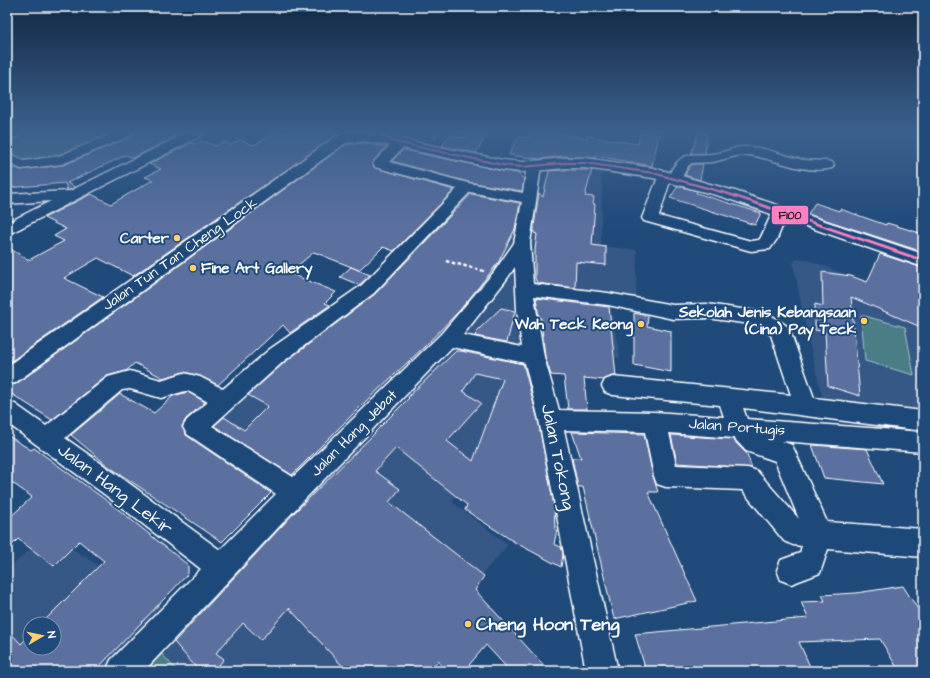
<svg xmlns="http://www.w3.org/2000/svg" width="930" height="678" viewBox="0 0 930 678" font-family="'Architects Daughter',sans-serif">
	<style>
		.built { fill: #355887; fill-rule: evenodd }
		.green { fill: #4c7d87; stroke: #a6bec3 }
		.building { fill: #5c709f; stroke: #fff; fill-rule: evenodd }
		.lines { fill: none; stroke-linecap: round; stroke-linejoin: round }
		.minor-casing { stroke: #fff; stroke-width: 3 }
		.major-casing { stroke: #fff; stroke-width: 3 }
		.path-far1 { stroke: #fff; stroke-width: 2; stroke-dasharray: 3 2; stroke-linecap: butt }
		.path { stroke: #fff; stroke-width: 2.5; stroke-dasharray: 3.5 2.5; stroke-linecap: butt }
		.minor { fill: #1f4a7a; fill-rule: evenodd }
		.major { fill: #1f4a7a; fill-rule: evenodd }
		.bus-1-casing { stroke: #1f4a7a; stroke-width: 3 }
		.bus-1 { fill: #ff80c1; fill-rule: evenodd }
		.poi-dot { fill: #ffd166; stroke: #1f4a7a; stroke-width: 1.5 }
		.labels { text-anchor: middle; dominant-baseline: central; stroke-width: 4; stroke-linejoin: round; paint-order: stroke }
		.poi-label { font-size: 15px; font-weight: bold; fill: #fff; stroke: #1f4a7a; text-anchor: end }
		.street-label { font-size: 15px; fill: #fff; stroke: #1f4a7a }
		.near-street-label { font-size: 18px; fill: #fff; stroke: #1f4a7a }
		.near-poi-label { font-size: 18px; font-weight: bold; fill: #fff; stroke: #1f4a7a; text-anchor: start }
		.line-badge { stroke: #1f4a7a; stroke-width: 1.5 }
		.pale-badge-label { font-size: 11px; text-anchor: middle; font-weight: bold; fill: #111 }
	</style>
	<rect width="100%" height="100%" fill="#1f4a7a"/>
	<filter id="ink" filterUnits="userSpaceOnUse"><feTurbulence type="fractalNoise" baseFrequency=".025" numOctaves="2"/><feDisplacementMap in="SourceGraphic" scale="8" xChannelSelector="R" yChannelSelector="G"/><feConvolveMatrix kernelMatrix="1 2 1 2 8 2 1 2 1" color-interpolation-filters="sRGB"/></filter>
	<g filter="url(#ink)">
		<!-- built -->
		<g class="built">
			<path d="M562 166 602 172 601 246 637 250 636 298 608 294 620 358 543 354 524 362 452 502 508 545 396 671H7V570L49 533 164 609 286 483 204 428 468 193 526 204 530 173ZM30 624H54V648H30Z"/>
			<polygon points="797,259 808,260 923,304 923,409 823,400 808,338 793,263"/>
		</g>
		<!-- green -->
		<g class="green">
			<polygon points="20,133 121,133 62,158 24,162 7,152 7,138"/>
			<polygon points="861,315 905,327 914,375 865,361"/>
			<polygon points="162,654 177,671 145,671"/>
		</g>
		<!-- building -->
		<g class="building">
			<polygon points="133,133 168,133 176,136 133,158 126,155 67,183 75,187 70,190 67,190 65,183 7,188 7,169 16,168 21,170 63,165 131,137"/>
			<polygon points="276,133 329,133 337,135 133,276 98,258 64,278 103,297 7,364 7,247 29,260 64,241 54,236 66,229 44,218 91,194 111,204 153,180 145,177 161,169 149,164 191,143 195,144 202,141 216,146 224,142 231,145 240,140 254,145"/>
			<polygon points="468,133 488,133 476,153 442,146 449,135 465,138"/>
			<polygon points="531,133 554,133 586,138 587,136 638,144 641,133 659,135 652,166 596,156 595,158 565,156 539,159 509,155 518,137 528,138"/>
			<polygon points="698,133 707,133 705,153 691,154"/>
			<polygon points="364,143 386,147 372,163 375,168 454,190 394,251 383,247 359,270 314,252 289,273 336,292 325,303 330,305 290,333 283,325 218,385 200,376 184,372 163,378 135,363 126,371 107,376 52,420 7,391 7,386 16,384 345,145"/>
			<polygon points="403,150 503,171 517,173 524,179 522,191 468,182 392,161"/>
			<polygon points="693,164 703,164 700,180 685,175 689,167"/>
			<polygon points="565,170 592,170 585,196 594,197 593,204 595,204 592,245 606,247 606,265 576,262 575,288 537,283 535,278 535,250 537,234 534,233 534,226 539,193 543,197 549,171"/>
			<polygon points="678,186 697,191 696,193 761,213 755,225 670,198"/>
			<polygon points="471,194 520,203 515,229 498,263 461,309 423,348 366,401 292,475 214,426 224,417 244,430 268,406 248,395 285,362 375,294"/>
			<polygon points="815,203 839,211 840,209 886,225 887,223 923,234 923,252 808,214"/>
			<polygon points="880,254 923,268 923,328 851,297 860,396 828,386 825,332 815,330 815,304 823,306 822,272 851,276 867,282"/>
			<polygon points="351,267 370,275 359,285 340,277"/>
			<polygon points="536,298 609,307 616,376 612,376 604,380 584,378 587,409 568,409 564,376 551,375 545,357 541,318 539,318"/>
			<polygon points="501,308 515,311 507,342 475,336 478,330"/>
			<polygon points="634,313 648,316 647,326 671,331 671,372 634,365"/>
			<path d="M456 351H461L523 364 524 367 538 420 554 506 555 529 557 530 554 544 561 547 563 554 561 567 516 543 465 510 467 505 396 448 375 471 400 489 389 502 484 576 475 590 549 671H510L486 645 464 671H447L438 661 429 671H347L289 608 261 640 243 623 216 653 224 659 214 671H199L174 642 294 513 376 432H375L409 398 408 397ZM475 373 503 379 473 461 447 441 481 403 463 391Z"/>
			<polygon points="188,392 205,402 186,419 182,426 186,435 271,493 222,542 108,466 71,435 120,394 154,413 173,396"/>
			<polygon points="572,432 644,434 653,476 658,492 648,492 697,601 614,619 583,487 578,487 572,458 581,458"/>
			<polygon points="7,435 31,450 34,448 114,506 188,565 188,574 95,671 7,671 7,629 21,644 30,635 30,648 54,648 54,624 41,624 104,561 79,541 54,566 18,539 7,550 7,520 32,497 7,479"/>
			<polygon points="671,435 732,439 747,454 752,468 677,463"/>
			<polygon points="812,445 867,449 883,484 824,478"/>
			<polygon points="903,586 923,617 923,671 899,671 880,639 799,642 812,671 646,671 635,634 808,618 801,602 825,601 822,595 856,593"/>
		</g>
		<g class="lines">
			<!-- minor casing -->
			<g class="minor-casing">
				<g id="minor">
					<polygon points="7,133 20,133 19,136 7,140"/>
					<polygon points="114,133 131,133 130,136 62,164 21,169 7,162 7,152 24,161 59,156"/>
					<polygon points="186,133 202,133 201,136 13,232 7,234 7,223 51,201 7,204 7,194 70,191"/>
					<polygon points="345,133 361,133 360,136 344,144 15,383 7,385 7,366 334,138"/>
					<path d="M400 139 405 140 407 143 389 162 468 183 523 193 527 166 529 163 534 162 539 163 541 166 530 243 533 284 608 293 673 305 707 304 762 312 769 314 787 326 790 331 814 398 923 411V431L743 408 747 419 923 432V452L781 441 792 445 827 522 923 529V557L828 549 820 573 791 584 781 580 777 570 781 560 800 553 802 546 793 545 784 541 742 490 666 487 657 484 654 476 645 432 564 430 618 671H586L539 420 525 363 452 347 304 500 144 671H106L111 660 201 569 108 497 7 423V402L15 404 46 426 108 377 130 371 161 380 184 373 200 377 223 389 270 349 362 285 457 189 375 167 373 164 375 161 395 140ZM470 192 522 202 514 243 494 272 441 334 293 477 212 426 284 361 374 293ZM515 267 517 310 522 347 463 335 506 280ZM534 296 608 305 673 319 707 318 757 325 771 335 791 395 613 377 605 380 602 386 605 392 613 395 720 405 724 417 655 412 559 410 544 357ZM130 389 161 398 185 391H188L208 402 187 420 183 427 187 434 276 494 220 550 126 481 65 438 122 390ZM669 433 734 438 746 451 775 461 799 519 757 471 748 468 676 465Z"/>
					<path d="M740 147C761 145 783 156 804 160 813 161 823 160 832 162L834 165 832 168C805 175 776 159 749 155H740L713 162 692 163 688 166 680 181 675 182 670 181 659 216 751 241 759 240 761 237 774 209 780 207 786 209 788 212 777 239 770 249 751 251 644 221 642 218 660 172 665 171 670 173C682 150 692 156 712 154 722 153 731 149 740 147Z"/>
				</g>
			</g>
			<!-- major casing -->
			<g class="major-casing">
				<polygon id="major" points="362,133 373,134 372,133 389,133 400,139 503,160 522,162 565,158 585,158 653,168 735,191 923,254 923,267 723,197 653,178 585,168 565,168 522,172 503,170 394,146 364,141 343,143 338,142 336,139 338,136"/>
			</g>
			<!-- path-far1 -->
			<polyline class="path-far1" points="434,138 439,133"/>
			<!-- path -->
			<polyline class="path" points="446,261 484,271"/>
			<!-- minor -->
			<use href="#minor" class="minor"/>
			<!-- major -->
			<use href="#major" class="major"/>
			<!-- bus-1 casing -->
			<g class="bus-1-casing">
				<polygon id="bus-1" points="377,133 381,133 396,141 503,164 522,166 565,162 585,162 653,172 730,193 923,259 923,262 728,195 653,174 585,164 565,164 522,168 503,166 394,143"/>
			</g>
			<!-- bus-1 -->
			<use href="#bus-1" class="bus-1"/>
		</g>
	</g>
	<!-- sky -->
	<linearGradient id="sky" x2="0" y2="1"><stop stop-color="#112943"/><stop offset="0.58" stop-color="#3c608d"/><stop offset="1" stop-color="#3c608d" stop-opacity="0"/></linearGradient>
	<rect width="930" height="228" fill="url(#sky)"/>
	<!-- markers -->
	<g class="poi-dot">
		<circle cx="177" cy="238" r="4"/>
		<circle cx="193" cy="268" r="4"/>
		<circle cx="864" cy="321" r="4"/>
		<circle cx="641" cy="324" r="4"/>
		<circle cx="468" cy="624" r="4"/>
	</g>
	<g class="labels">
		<!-- poi labels -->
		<g class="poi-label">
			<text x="169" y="238">Carter</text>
			<text x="201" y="268" text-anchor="start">Fine Art Gallery</text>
			<text x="856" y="312">Sekolah Jenis Kebangsaan<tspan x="856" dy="17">(Cina) Pay Teck</tspan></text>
			<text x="633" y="324">Wah Teck Keong</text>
		</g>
		<!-- street labels -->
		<g class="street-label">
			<text transform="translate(180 254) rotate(-35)">Jalan Tun Tan Cheng Lock</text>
			<text transform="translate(737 427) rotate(4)">Jalan Portugis</text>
			<text transform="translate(354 433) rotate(-45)">Jalan Hang Jebat</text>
		</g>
		<!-- near-street labels -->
		<g class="near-street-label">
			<text transform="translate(558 457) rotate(78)">Jalan Tokong</text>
			<text transform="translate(115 489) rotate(37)">Jalan Hang Lekir</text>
		</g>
		<!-- near-poi labels -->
		<g class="near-poi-label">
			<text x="476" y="624">Cheng Hoon Teng</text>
		</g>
	</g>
	<rect class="line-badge" x="771" y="205" width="38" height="20" rx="4" fill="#ff80c1"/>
	<g class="pale-badge-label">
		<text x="790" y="219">F100</text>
	</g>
	<!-- margin -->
	<rect width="930" height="678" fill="none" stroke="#1f4a7a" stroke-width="24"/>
	<rect x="12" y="12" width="906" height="654" fill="none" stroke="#fff" stroke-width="1.5" filter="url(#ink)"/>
	<!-- north arrow -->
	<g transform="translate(42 636) rotate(81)"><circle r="19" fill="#1f4a7a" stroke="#7992af"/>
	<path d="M0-3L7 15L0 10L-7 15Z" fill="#ffd166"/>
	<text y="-6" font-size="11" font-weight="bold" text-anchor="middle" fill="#ffffff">N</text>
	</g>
</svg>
